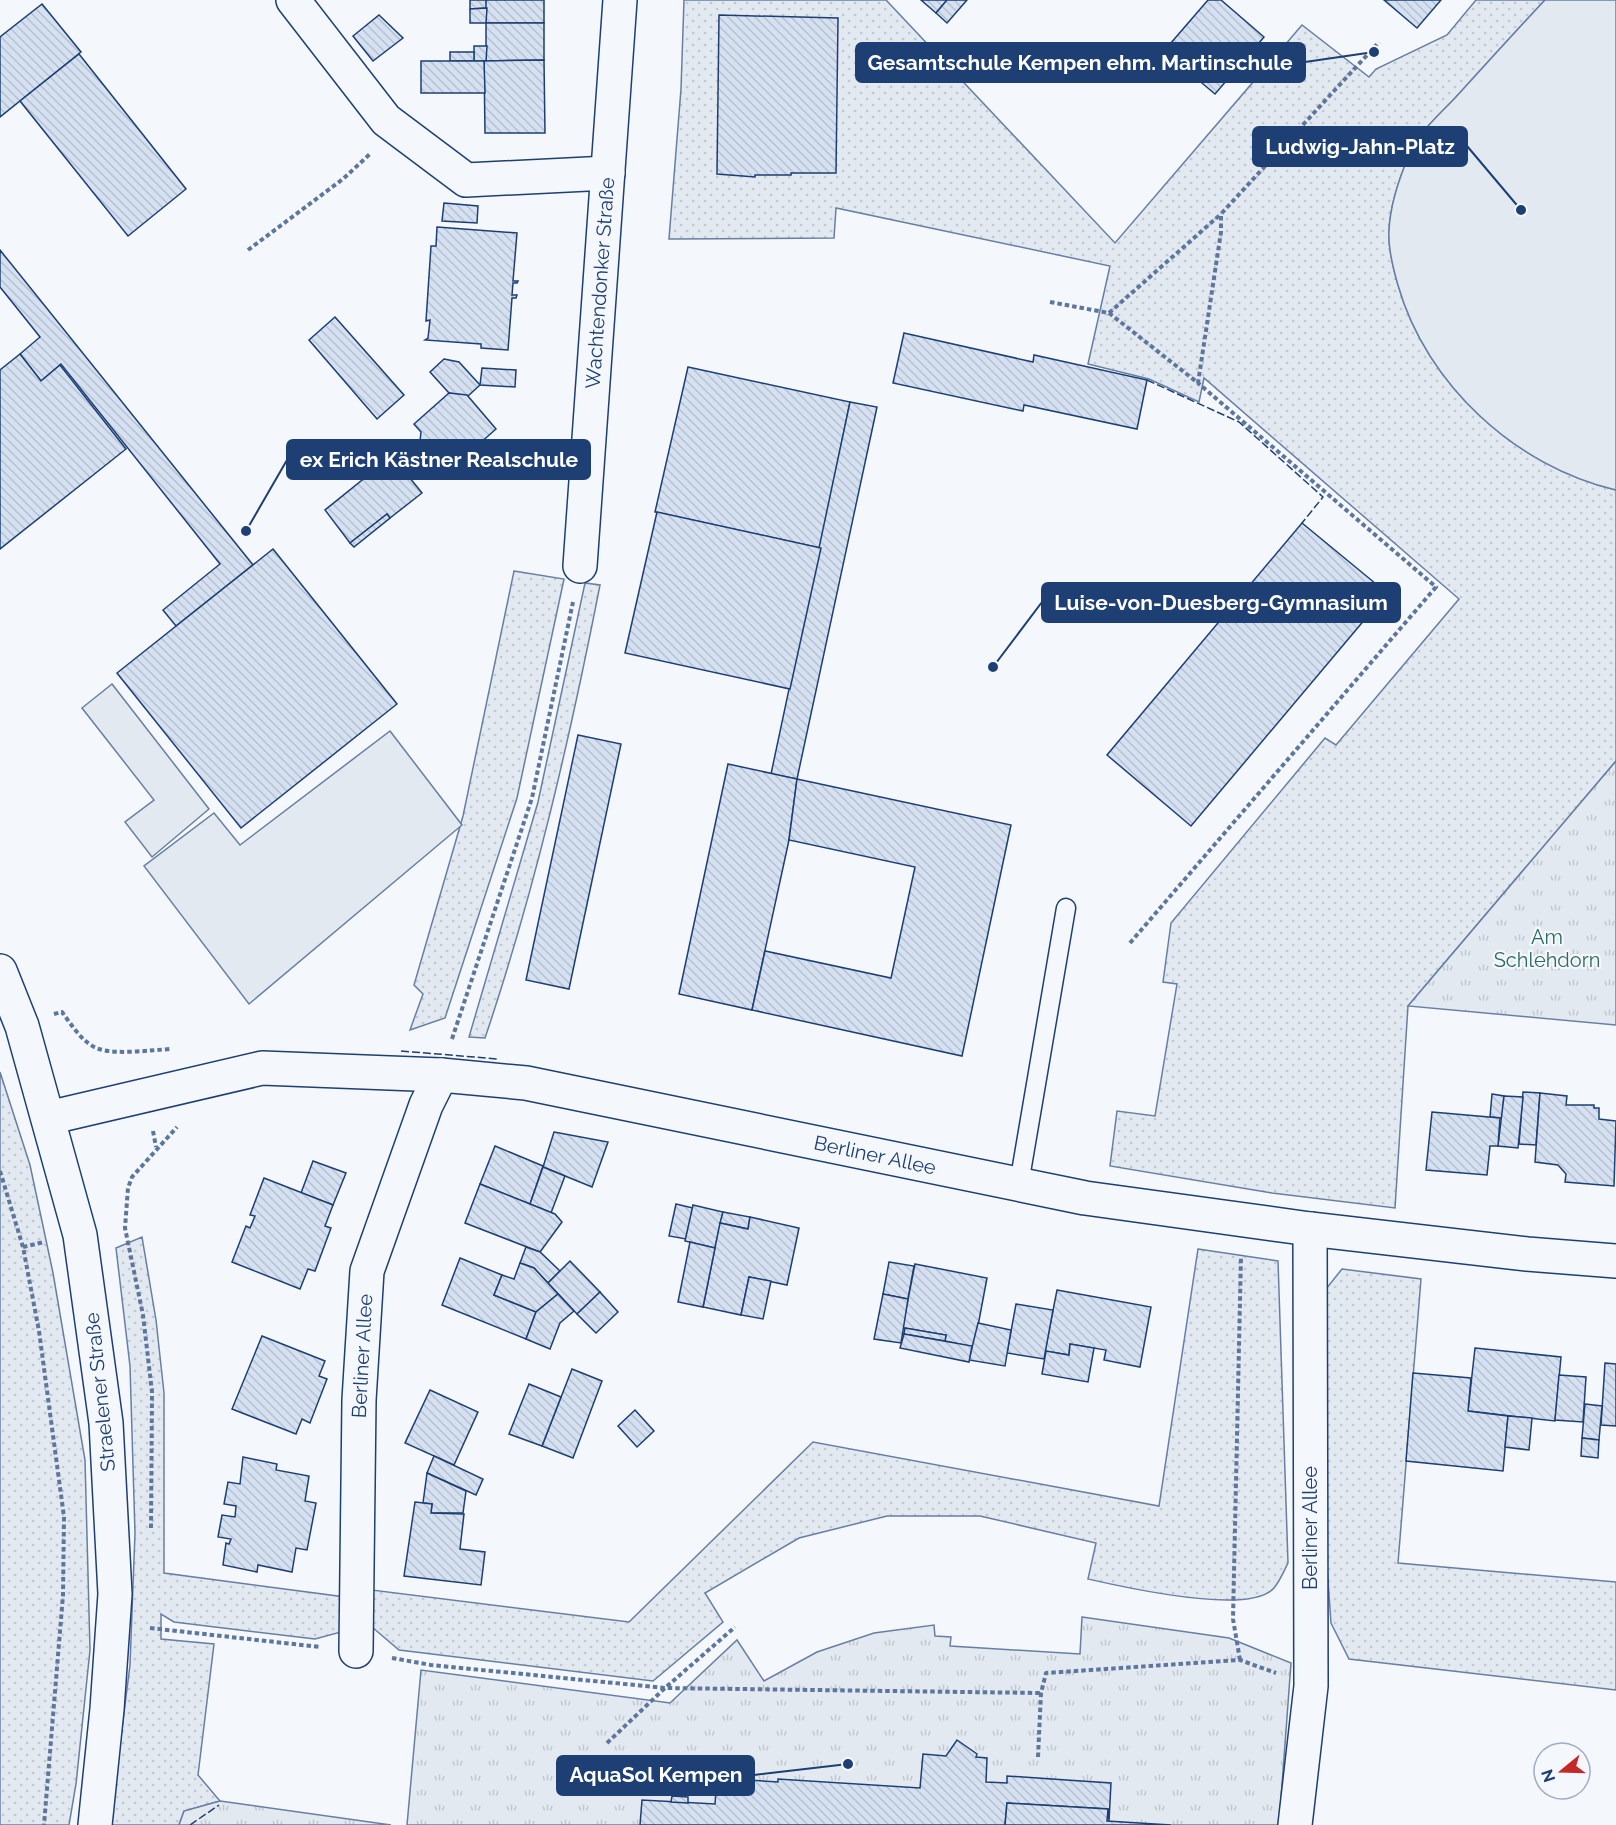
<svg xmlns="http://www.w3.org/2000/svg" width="1616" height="1825" viewBox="0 0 1616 1825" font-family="Raleway,sans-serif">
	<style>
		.grass { fill: url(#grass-dots); stroke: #687fa3; stroke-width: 1.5 }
		.park { fill: url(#park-tufts); stroke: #687fa3; stroke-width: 1.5 }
		.garden { fill: #e3e9f0; stroke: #687fa3; stroke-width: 1.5 }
		.building { fill: url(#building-back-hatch); stroke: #1d3f73; stroke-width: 1.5 }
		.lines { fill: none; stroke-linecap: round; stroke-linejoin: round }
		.service-casing { stroke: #1d3f73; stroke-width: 21 }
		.minor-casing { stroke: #1d3f73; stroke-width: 36 }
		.tertiary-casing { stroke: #1d3f73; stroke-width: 36 }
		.path { stroke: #5e769c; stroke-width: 4; stroke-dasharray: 4.5 3; stroke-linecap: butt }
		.service { stroke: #f4f7fb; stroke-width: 18 }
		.minor { stroke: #f4f7fb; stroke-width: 33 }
		.tertiary { stroke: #f4f7fb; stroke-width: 33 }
		.fence { stroke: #1d3f73; stroke-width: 1.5; stroke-dasharray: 8 3; stroke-linecap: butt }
		.labels { text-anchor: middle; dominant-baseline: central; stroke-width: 4.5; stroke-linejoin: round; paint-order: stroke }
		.street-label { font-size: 20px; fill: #1d3f73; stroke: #f4f7fb }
		.park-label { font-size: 20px; fill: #2c6c60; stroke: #f4f7fb }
		.leader { fill: none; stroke: #1d3f73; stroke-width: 2 }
		.callout-dot { fill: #1d3f73; stroke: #f4f7fb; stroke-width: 2 }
		.callout { fill: #1d3f73; stroke: #1d3f73; stroke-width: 2 }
		.callout-label { font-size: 21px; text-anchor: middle; font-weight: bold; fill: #fff }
	</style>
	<defs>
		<pattern id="grass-dots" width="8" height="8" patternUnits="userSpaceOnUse" patternTransform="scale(1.5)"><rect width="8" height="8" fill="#e3e9f0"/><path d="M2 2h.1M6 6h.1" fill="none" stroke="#c2c9d1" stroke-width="1.8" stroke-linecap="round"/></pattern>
		<pattern id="park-tufts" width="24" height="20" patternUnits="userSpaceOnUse" patternTransform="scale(1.5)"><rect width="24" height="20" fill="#e3e9f0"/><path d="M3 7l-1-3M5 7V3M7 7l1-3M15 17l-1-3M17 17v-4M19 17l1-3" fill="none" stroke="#c2c9d1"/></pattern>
		<pattern id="building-back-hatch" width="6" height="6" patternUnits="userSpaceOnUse" patternTransform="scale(1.5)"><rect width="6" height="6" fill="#d5e0f0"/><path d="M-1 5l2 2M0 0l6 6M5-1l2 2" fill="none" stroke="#b6c1d1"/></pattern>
	</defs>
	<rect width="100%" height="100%" fill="#f4f7fb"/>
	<!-- grass -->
	<g class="grass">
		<path d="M684 0H886L1115 243 1302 25 1369 77 1376 69 1447 35 1476 0H1545C1515 32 1486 64 1456 97 1441 113 1419 132 1410 153 1400 176 1390 206 1389 231 1388 249 1393 268 1398 285 1426 384 1516 467 1616 490V761L1408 1006 1395 1208 1272 1193 1110 1166 1117 1111 1155 1116 1177 984 1163 982 1171 923 1325 738 1336 745 1459 599 1204 378 1199 402 1149 379 1088 364 1110 266 836 208 834 238 669 239 681 89Z"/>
		<polygon points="514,571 564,579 517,798 445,1018 410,1030 423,994 414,985 463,816"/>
		<path d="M585 583 600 585C570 738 535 890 485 1038L469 1037 538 802Z"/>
		<polygon points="0,1072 30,1165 53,1273 85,1460 90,1650 76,1784 69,1825 0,1825"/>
		<polygon points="142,1237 156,1320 164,1393 164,1573 345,1597 341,1632 315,1639 174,1622 161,1614 161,1639 214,1644 198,1775 220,1801 184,1811 179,1825 110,1825 130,1665 135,1533 130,1366 116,1248"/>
		<path d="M1198 1249 1278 1261 1288 1563C1284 1571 1280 1581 1274 1588 1249 1616 1123 1587 1088 1579L1096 1543 980 1516H887L799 1538 705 1593 723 1622 653 1681 399 1650 372 1627V1590L629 1622 813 1442 1159 1506Z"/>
		<polygon points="1342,1269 1421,1279 1398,1563 1616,1582 1616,1690 1349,1659 1331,1623 1319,1452 1326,1289"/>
	</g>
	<!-- park -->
	<g class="park">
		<polygon points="1616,761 1616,1025 1408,1006"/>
		<polygon points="1082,1617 1229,1638 1291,1663 1279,1825 407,1825 421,1670 670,1703 737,1640 764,1681 817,1652 874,1633 934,1625 935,1636 951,1637 950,1646 1080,1654"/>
		<polygon points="220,1801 391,1825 179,1825 184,1811"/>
	</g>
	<!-- garden -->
	<g class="garden">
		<path d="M1545 0H1616V490C1516 467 1426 384 1398 285 1393 268 1388 249 1389 231 1390 206 1400 176 1410 153 1419 132 1441 113 1456 97 1486 64 1515 32 1545 0Z"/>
		<polygon points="112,684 209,809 152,857 125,822 154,800 82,708"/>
		<polygon points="390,731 462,825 249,1004 144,866 214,813 240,845"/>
	</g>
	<!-- building -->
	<g class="building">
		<polygon points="470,0 486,0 487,8 470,9"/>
		<rect x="486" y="0" width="58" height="23"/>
		<polygon points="921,0 947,0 936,13"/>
		<polygon points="947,0 967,0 947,23 936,13"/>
		<polygon points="1208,0 1221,0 1264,37 1215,94 1164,51"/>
		<polygon points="1384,0 1441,0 1417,28"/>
		<polygon points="42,4 81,52 0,117 0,37"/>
		<polygon points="487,8 486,23 470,23 470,9"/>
		<polygon points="379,15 403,38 373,61 353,36"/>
		<polygon points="719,15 838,18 836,173 791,173 791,175 755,175 755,177 717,174"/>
		<polygon points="486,23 544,23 544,60 486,61"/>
		<polygon points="474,46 487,46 486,61 474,61"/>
		<rect x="450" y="52" width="24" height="9"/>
		<polygon points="79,54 186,189 128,236 20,101"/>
		<polygon points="544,60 545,133 485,133 484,61"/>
		<polygon points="421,61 484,61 485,93 421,93"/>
		<polygon points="444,203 478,206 477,223 442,221"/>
		<polygon points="437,227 517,233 513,281 518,281 517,283 513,283 512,295 517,295 516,298 512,298 508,350 481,348 481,344 425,340 428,338 430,320 426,321 431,246 436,246"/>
		<polygon points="0,250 253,565 176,626 163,610 220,564 61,364 41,381 20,354 40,337 0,287"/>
		<polygon points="335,317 404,395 377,419 309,340"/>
		<polygon points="904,333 1033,362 1034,355 1147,380 1137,429 1024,405 1023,411 893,383"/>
		<polygon points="20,354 41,381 60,365 126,449 0,549 0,370"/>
		<polygon points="444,359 459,362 480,385 468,396 449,393 430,372"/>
		<polygon points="688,367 850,402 820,548 655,512"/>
		<polygon points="482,368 516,370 515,387 480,385"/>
		<polygon points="449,393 467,395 496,429 453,467 447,461 437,461 420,441 421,432 414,424"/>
		<polygon points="850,402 877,407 797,779 771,774"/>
		<polygon points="392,456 422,493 390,518 387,514 350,543 325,510"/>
		<polygon points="657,512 821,548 790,689 625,653"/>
		<polygon points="387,514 390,518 354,547 350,543"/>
		<polygon points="1302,523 1387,593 1191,826 1107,755"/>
		<polygon points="273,549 397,704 241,828 117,673"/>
		<polygon points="578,735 621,744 569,989 526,980"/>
		<polygon points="728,764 797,779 789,840 752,1010 679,994"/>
		<polygon points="797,779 1011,825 962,1056 752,1010 765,951 891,978 915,867 789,840"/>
		<polygon points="1523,1092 1540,1093 1536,1145 1519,1144"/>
		<polygon points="1540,1093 1567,1096 1566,1105 1594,1105 1594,1108 1599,1108 1599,1119 1616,1121 1614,1186 1565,1182 1566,1174 1558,1165 1535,1162"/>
		<polygon points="1492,1094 1504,1096 1502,1118 1490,1117"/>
		<polygon points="1504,1096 1523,1097 1518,1148 1498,1146"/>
		<polygon points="1432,1112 1500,1118 1498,1146 1490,1146 1487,1175 1426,1170"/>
		<polygon points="554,1132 608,1142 592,1187 543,1167"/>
		<polygon points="495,1146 543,1166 530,1204 480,1184"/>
		<polygon points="313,1161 346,1173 333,1205 301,1193"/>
		<polygon points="543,1167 565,1176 551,1213 530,1204"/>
		<polygon points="264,1178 333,1205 325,1226 331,1228 315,1271 308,1269 300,1289 232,1262 246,1226 250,1228 255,1216 250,1215"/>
		<polygon points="480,1184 555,1214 562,1222 540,1252 465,1223"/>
		<polygon points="676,1204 693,1208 686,1239 669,1236"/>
		<polygon points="693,1205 723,1212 715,1248 685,1241"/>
		<polygon points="723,1212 750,1217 748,1229 720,1223"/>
		<polygon points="750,1217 799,1228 787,1285 749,1277 741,1315 703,1307 720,1223 748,1229"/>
		<polygon points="690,1242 715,1248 703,1307 678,1302"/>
		<polygon points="526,1247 540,1252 560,1271 548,1283 534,1268 520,1263"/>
		<polygon points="460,1258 502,1275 494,1295 536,1312 526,1339 442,1305"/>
		<polygon points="570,1261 600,1292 577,1314 548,1283"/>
		<polygon points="889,1262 914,1266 908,1299 883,1294"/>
		<polygon points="520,1263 534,1268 558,1294 536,1312 494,1295 502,1275 514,1279"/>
		<polygon points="915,1264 987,1278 974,1347 945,1341 946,1335 905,1328 904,1335 901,1335"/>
		<polygon points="749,1277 771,1281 763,1319 741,1315"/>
		<polygon points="1057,1290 1151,1307 1140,1367 1104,1360 1106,1350 1070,1344 1069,1355 1045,1351"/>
		<polygon points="600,1292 618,1312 596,1333 577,1314"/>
		<polygon points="558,1294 574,1311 560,1323 550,1349 526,1339 536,1312"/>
		<polygon points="883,1294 908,1299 901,1343 874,1339"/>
		<polygon points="1016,1304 1053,1310 1044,1359 1007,1353"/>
		<polygon points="978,1323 1011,1330 1005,1366 969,1360"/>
		<polygon points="905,1328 946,1335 945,1341 904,1334"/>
		<polygon points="904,1334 972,1346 969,1362 900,1348"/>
		<polygon points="262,1336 325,1361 319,1376 327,1379 310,1423 302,1419 296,1434 232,1409"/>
		<polygon points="1070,1344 1094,1348 1088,1382 1042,1374 1046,1351 1069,1355"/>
		<polygon points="1475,1348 1561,1357 1555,1421 1468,1411"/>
		<polygon points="1605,1363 1616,1364 1616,1426 1601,1425"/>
		<polygon points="572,1369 602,1381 573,1458 542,1446"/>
		<polygon points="1413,1373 1471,1378 1468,1411 1508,1416 1503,1471 1406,1461"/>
		<polygon points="1559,1375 1586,1377 1583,1422 1555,1420"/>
		<polygon points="529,1384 561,1397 542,1446 509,1434"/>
		<polygon points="430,1390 478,1412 454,1465 405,1443"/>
		<polygon points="1585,1404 1602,1406 1599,1440 1582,1438"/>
		<polygon points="635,1410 654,1431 637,1447 618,1426"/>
		<polygon points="1508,1416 1532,1418 1529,1450 1505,1447"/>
		<polygon points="1582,1438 1599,1440 1598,1458 1581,1456"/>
		<polygon points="434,1456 483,1479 476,1495 427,1473"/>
		<polygon points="243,1457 277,1464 276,1470 309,1476 305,1501 316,1503 307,1550 296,1548 292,1572 258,1565 257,1572 223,1565 226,1543 229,1544 231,1539 218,1537 222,1515 235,1517 236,1506 224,1504 228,1482 240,1484"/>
		<polygon points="427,1473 466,1491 463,1513 431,1513 432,1504 423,1503"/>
		<polygon points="415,1502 432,1504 431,1513 464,1514 460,1549 485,1552 481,1585 404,1576"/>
		<polygon points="957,1740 977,1754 976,1757 987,1758 986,1782 1007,1783 1007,1776 1111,1783 1109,1821 1108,1809 1007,1803 1005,1825 640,1825 642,1800 715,1804 717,1778 778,1782 778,1779 920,1788 923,1754 946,1756"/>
		<polygon points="672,1796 688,1797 688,1803 671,1802"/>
		<polygon points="1007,1803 1108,1809 1107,1821 1171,1825 1005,1825"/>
	</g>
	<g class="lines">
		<!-- service casing -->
		<g class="service-casing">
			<polyline id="service" points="1019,1184 1066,908"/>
		</g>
		<!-- minor casing -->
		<g class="minor-casing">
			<g id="minor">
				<polyline points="293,0 386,120 466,180 608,173"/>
				<polyline points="580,566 620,0"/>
				<polyline points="356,1651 359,1400 367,1271 426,1105 441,1075"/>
				<polyline points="1295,1825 1311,1686 1310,1229"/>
			</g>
		</g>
		<!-- tertiary casing -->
		<g class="tertiary-casing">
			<g id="tertiary">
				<polyline points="0,971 22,1026 80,1235 106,1423 115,1594 107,1709 95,1825"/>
				<polyline points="48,1118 262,1068 441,1075 526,1083 1085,1198 1310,1229 1527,1254 1616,1261"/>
			</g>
		</g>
		<!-- path -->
		<g class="path">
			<polyline points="248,250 343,179 371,153"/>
			<polyline points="1050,302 1109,313 1198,383 1221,232 1221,214 1379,42"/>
			<polyline points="1109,313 1221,214"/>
			<polyline points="1130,943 1436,587 1198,383"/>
			<path d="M54 1014 62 1012C71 1024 83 1044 99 1049 118 1055 151 1050 171 1049"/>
			<polyline points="452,1039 532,798 573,602"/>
			<polyline points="153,1131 156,1147"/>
			<polyline points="0,1171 23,1247 39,1331 64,1517 63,1595 44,1825"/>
			<polyline points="23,1247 44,1242"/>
			<polyline points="151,1528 152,1392 143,1315 125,1228 128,1188 132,1177 177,1127"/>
			<polyline points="150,1628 320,1647"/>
			<polyline points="392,1658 431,1665 665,1688 1041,1693"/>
			<polyline points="1240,1660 1233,1619 1241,1255"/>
			<polyline points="607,1743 665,1688 735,1627"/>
			<polyline points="1038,1757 1041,1693 1046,1673 1240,1660 1276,1673"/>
		</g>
		<!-- service -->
		<use href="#service" class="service"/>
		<!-- minor -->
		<use href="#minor" class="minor"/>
		<!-- tertiary -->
		<use href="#tertiary" class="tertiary"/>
		<!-- fence -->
		<g class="fence">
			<polyline points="1147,380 1239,422 1323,497 1302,523"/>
			<polyline points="401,1051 498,1059"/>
			<polyline points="190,1825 219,1805"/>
		</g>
	</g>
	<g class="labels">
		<!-- street labels -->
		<g class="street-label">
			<text transform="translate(600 283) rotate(-86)">Wachtendonker Straße</text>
			<text transform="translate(875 1155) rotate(12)">Berliner Allee</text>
			<text transform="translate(362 1356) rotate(-87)">Berliner Allee</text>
			<text transform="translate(100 1392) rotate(-96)">Straelener Straße</text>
			<text transform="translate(1310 1528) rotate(-90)">Berliner Allee</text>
		</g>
		<!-- park labels -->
		<g class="park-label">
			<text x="1547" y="937">Am<tspan x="1547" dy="23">Schlehdorn</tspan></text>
		</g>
	</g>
	<!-- callouts -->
	<path class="leader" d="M1374 52L1305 62M1521 210L1467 146M246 531L287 460M993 667L1042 602M848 1764L754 1775"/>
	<g class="callout-dot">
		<circle cx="1374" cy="52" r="6"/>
		<circle cx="1521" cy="210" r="6"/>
		<circle cx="246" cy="531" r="6"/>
		<circle cx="993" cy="667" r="6"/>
		<circle cx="848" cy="1764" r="6"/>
	</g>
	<g class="callout">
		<rect x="856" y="43" width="449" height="39" rx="6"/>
		<rect x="1253" y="127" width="214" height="39" rx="6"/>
		<rect x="287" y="440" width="303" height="39" rx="6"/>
		<rect x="1042" y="583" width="358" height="39" rx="6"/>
		<rect x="557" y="1756" width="197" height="39" rx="6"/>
	</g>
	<g class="callout-label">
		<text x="1080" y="70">Gesamtschule Kempen ehm. Martinschule</text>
		<text x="1360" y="154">Ludwig-Jahn-Platz</text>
		<text x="439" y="467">ex Erich Kästner Realschule</text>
		<text x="1221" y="610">Luise-von-Duesberg-Gymnasium</text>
		<text x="656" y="1782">AquaSol Kempen</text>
	</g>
	<!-- north arrow -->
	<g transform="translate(1562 1771) rotate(251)"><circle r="28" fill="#f4f7fb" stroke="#9eadc5" stroke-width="1.5"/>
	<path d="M0-4.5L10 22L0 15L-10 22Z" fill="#c62828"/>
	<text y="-9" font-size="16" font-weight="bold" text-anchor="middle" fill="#1d3f73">N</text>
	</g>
</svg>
